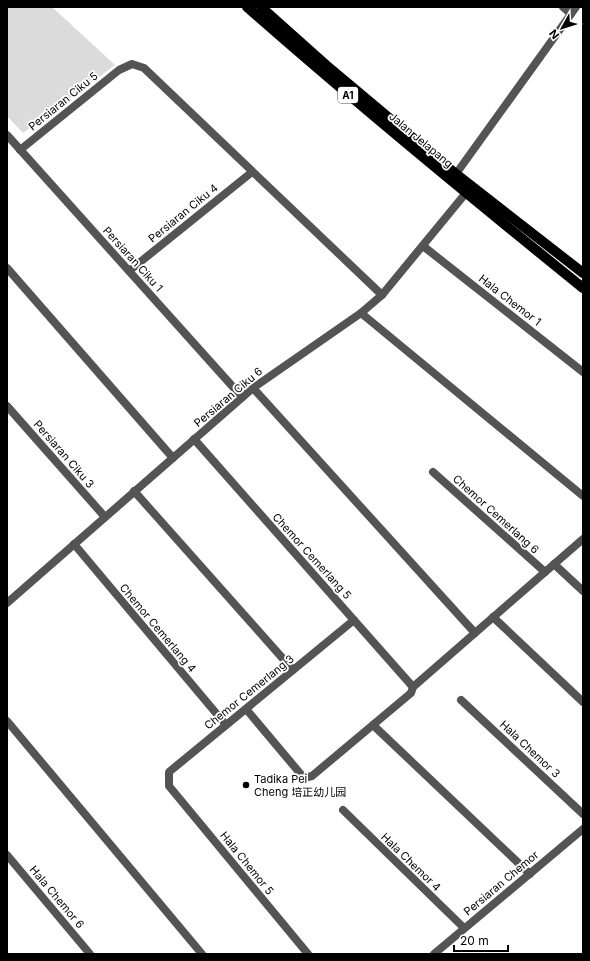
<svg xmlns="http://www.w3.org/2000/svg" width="590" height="961" viewBox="0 0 590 961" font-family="Inter,'Noto Sans SC',sans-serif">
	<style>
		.green { fill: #dbdbdb }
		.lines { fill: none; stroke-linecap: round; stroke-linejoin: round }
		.service { stroke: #545454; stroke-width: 8 }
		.minor { stroke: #545454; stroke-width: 8 }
		.primary { stroke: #000; stroke-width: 10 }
		.poi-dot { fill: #000; stroke: #fff; stroke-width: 1.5 }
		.labels { text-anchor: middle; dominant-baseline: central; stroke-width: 3.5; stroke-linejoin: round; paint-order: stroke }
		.shield { fill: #fff; stroke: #4c4c4c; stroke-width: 1 }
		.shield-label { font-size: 10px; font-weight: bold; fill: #000 }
		.street-label { font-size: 11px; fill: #000; stroke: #fff }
		.poi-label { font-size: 11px; fill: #000; stroke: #fff; text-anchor: start }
	</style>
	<rect width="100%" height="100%" fill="#fff"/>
	<!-- green -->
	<polygon class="green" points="7,7 52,7 115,65 23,133 7,116"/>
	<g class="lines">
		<!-- service -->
		<g class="service">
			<polyline points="7,268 173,458"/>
			<polyline points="361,313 583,496"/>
			<polyline points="253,388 475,633"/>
			<polyline points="134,491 293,670"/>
			<polyline points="493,617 583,702"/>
			<polyline points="246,709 304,778 312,776 411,693 413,687"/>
			<polyline points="7,721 202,954"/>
			<polyline points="373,725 530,874"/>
		</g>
		<!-- minor -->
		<g class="minor">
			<polyline points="563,7 571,14"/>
			<polyline points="7,135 242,397"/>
			<polyline points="20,150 119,70 132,64 144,68 382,295"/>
			<polyline points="453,178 576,7"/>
			<polyline points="423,246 583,372"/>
			<polyline points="129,271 252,172"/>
			<polyline points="7,406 105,517"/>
			<polyline points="194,439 413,687 583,539"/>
			<polyline points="433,472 545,572"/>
			<polyline points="74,544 226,725"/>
			<polyline points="554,564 583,591"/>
			<polyline points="7,603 253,388 361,313 382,295 470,188"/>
			<polyline points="461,700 583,814"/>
			<polyline points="343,810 464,928"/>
			<polyline points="7,855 90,954"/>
			<polyline points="308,954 169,786 169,772 354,620"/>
			<polyline points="434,954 583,829"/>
		</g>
		<!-- primary -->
		<g class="primary">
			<path d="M247 7C356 103 469 196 583 288"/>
			<polyline points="261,7 326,65 456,174 583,273"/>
		</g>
	</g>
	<!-- markers -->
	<circle class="poi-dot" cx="246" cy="785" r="4"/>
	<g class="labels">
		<!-- shield labels -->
		<rect class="shield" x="338" y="87" width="20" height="16" rx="3"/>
		<g class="shield-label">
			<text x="348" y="95">A1</text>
		</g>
		<!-- street labels -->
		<g class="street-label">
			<text transform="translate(63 101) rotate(-39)">Persiaran Ciku 5</text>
			<text transform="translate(421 140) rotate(40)">Jalan Jelapang</text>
			<text transform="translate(183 213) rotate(-39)">Persiaran Ciku 4</text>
			<text transform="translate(133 259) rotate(48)">Persiaran Ciku 1</text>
			<text transform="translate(510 300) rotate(38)">Hala Chemor 1</text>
			<text transform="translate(228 397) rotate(-40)">Persiaran Ciku 6</text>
			<text transform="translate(64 454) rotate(49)">Persiaran Ciku 3</text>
			<text transform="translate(496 514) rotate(42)">Chemor Cemerlang 6</text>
			<text transform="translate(312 556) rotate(48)">Chemor Cemerlang 5</text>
			<text transform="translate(158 628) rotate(50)">Chemor Cemerlang 4</text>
			<text transform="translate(249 692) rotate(-39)">Chemor Cemerlang 3</text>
			<text transform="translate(530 749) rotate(43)">Hala Chemor 3</text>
			<text transform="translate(411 862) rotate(44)">Hala Chemor 4</text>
			<text transform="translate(247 863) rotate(51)">Hala Chemor 5</text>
			<text transform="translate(501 883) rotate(-40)">Persiaran Chemor</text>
			<text transform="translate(57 897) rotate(50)">Hala Chemor 6</text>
		</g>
		<!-- poi labels -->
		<g class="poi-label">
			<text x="254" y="779">Tadika Pei<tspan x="254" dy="13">Cheng 培正幼儿园</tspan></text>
		</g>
	</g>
	<!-- border -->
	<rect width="590" height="961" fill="none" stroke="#000000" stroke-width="16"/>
	<!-- north arrow -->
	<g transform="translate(562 28) rotate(231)" stroke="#ffffff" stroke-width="3" paint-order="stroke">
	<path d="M0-3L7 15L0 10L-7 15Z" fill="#000000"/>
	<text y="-6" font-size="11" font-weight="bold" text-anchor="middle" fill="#000000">N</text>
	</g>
	<!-- scale -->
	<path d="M454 945v6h54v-6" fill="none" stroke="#000000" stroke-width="2"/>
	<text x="460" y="945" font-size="12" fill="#000000" stroke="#ffffff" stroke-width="3" paint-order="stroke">20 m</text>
</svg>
